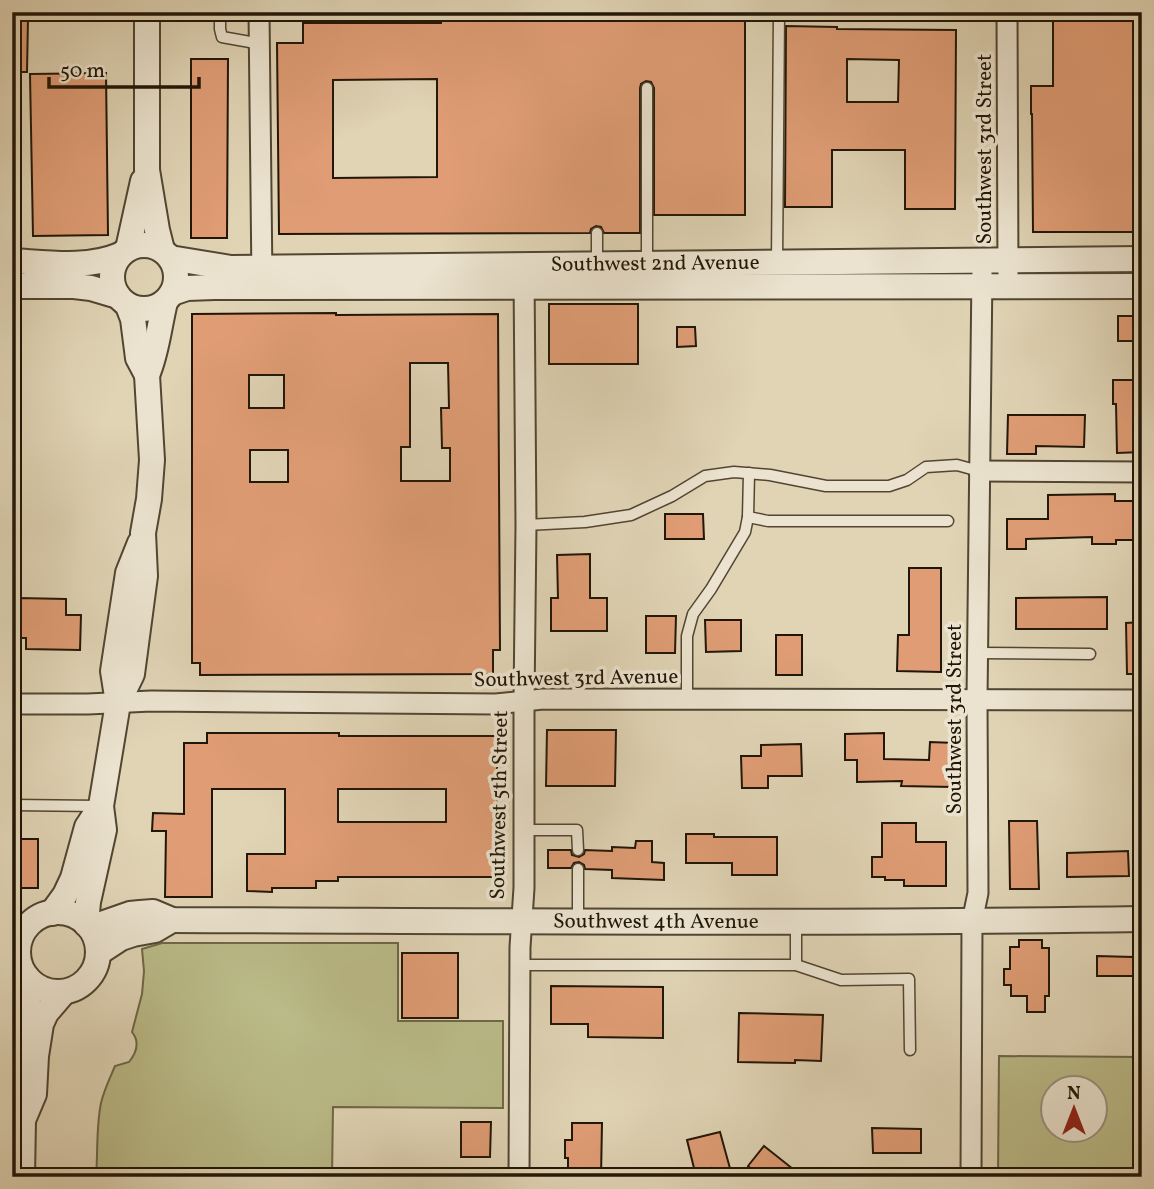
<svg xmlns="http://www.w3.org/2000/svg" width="1154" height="1189" viewBox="0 0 1154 1189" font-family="Vollkorn,serif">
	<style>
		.green { fill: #babb88; stroke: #6e6848; stroke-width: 2; fill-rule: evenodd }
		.building { fill: #e09d75; stroke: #211607; stroke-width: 2; fill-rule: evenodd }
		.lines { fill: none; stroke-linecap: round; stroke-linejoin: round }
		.service-casing { stroke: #514632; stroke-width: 13 }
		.minor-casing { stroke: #514632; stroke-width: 23 }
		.tertiary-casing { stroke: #514632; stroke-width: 28 }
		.service { stroke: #ebe3cf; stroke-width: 10 }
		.minor { stroke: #ebe3cf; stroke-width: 19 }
		.tertiary { stroke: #ebe3cf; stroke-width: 24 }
		.labels { text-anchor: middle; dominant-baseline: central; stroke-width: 7; stroke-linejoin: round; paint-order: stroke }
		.street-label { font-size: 21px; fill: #211607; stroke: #ebe3cf }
	</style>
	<rect width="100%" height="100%" fill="#e0d4b5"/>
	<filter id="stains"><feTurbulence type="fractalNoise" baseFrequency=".00286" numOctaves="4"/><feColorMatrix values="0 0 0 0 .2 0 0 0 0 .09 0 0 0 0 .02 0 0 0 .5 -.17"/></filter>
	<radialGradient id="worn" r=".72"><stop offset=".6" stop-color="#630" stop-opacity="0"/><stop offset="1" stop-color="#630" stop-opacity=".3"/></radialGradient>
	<!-- green -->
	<g class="green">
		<path d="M162 943H398V1021H503V1108L333 1107 332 1177H96C98 1152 96 1127 101 1103 104 1090 110 1078 115 1066L129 1062C137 1052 140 1042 132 1032L142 994 144 971 142 949Z"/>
		<path d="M999 1056 1142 1057V1177H998ZM1052 1088H1094V1130H1052Z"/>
	</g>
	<!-- building -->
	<g class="building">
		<path d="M441 12H620V18H660V12H745V215H654V88L651 82 646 81 641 84 640 88V233H604L601 227 596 226 591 229 590 233 279 234 277 43H303V23H441ZM437 79V177L333 178V80Z"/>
		<polygon points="1053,12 1142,12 1142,232 1033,232 1032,114 1031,114 1031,86 1053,86"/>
		<polygon points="12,19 28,19 27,72 12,72"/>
		<path d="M786 26 837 27V29L956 30 955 209H905V150H832V207H785ZM847 59 899 60 898 102H847Z"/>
		<polygon points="191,59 228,59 227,238 191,238"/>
		<polygon points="106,73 108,235 33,236 30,74"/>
		<rect x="549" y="304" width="89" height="60"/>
		<path d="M336 313V315L498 314 500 650H493V674L200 675V663H192V314ZM410 363H448L449 408H441L442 448H450V481H401V447H410ZM249 375H284V408H249ZM250 450H288V482H250Z"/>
		<polygon points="1118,316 1135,316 1134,341 1118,341"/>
		<polygon points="677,327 695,327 696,346 677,347"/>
		<polygon points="1113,380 1134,380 1134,408 1137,408 1138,420 1142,420 1142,452 1117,453 1116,404 1113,404"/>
		<polygon points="1008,415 1085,415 1084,447 1036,446 1036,454 1007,454"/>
		<polygon points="1115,494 1115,501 1142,501 1142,540 1116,540 1116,544 1092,544 1092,537 1026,539 1026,549 1007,549 1007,519 1048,519 1048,495"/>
		<polygon points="665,514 703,514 704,539 665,539"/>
		<polygon points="590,554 590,598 607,598 607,631 551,631 551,598 558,598 557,555"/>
		<polygon points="909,568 941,568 941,672 897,671 898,635 909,635"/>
		<polygon points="1107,597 1107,629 1016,629 1016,598"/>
		<polygon points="19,598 66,599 66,615 81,615 80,650 26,649 26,638 18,638"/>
		<polygon points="646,616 676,616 675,653 646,653"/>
		<polygon points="705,620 741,620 741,651 706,652"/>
		<polygon points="1142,622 1142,674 1127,674 1126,623"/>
		<rect x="776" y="635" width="26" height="40"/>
		<polygon points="547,730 616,730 615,786 546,786"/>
		<path d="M207 733H339V736H497V877H338V881H316V888H272V892L247 891V854H285V789H212V897H165L166 831H152L153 813 184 814V743H207ZM338 789H446V822H338Z"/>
		<polygon points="884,733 884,759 929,760 930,742 955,743 953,787 901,786 902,781 857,782 857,760 845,760 845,734"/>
		<polygon points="801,744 802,776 768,776 768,788 742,788 741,756 761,756 761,745"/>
		<polygon points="1009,821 1037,821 1039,889 1010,889"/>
		<polygon points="882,823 916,823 916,842 946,842 946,886 904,886 904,880 885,880 885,877 872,877 872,857 882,857"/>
		<polygon points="686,834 714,834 714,837 777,837 777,875 732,875 732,863 686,863"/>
		<rect x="12" y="839" width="26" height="49"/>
		<polygon points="636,841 652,841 652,862 664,863 664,880 612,878 612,870 585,869 584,865 579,862 574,863 571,868 548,868 548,850 571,850 572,855 579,857 584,854 585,850 612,851 612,847 635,848"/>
		<polygon points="1128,851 1129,876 1067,877 1067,853"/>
		<polygon points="1019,940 1042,940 1042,948 1049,948 1049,996 1045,996 1045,1012 1027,1012 1027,996 1011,996 1011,985 1004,985 1004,969 1010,969 1010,947 1019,947"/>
		<rect x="402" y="953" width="56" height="65"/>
		<polygon points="1097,956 1133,957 1133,976 1097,976"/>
		<polygon points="551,986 663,987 663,1038 588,1037 588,1024 551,1024"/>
		<polygon points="739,1013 823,1015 821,1061 795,1060 795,1063 738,1062"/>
		<polygon points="461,1122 491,1122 490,1157 461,1157"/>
		<polygon points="572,1123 602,1123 601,1177 568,1177 568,1158 565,1158 565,1140 572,1140"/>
		<polygon points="872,1128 921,1129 921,1153 873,1153"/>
		<polygon points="720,1132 731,1172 714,1177 711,1168 695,1172 687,1140"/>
		<polygon points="764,1146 803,1177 761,1177 748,1166"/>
	</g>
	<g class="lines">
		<!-- service casing -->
		<g class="service-casing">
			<g id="service">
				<polyline points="220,12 220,29 222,37 250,42 259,45"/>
				<polyline points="647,88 647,263"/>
				<polyline points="597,233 597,264"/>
				<polyline points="777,262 779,12"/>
				<polyline points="748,517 768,521 948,521"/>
				<polyline points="526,525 585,522 631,515 672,496 705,476 734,472 770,475 826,486 889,486 907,480 926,467 957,465 979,471"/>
				<polyline points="977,653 1090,654"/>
				<polyline points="687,699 687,636 693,614 711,589 745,532 748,517 749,473"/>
				<polyline points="12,805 99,806"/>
				<polyline points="524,830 577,830 578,850"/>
				<polyline points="578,869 578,920"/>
				<polyline points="796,924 796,965"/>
				<polyline points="521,965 796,965 841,980 909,979 910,1050"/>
			</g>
		</g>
		<!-- minor casing -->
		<g class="minor-casing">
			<g id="minor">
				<polyline points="259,12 262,281"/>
				<polyline points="1007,12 1008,274"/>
				<polyline points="979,471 1142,472"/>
				<polyline points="12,704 88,704 151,701 496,704 543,699 1142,700"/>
				<polyline points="519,1177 520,947 524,888 524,701 526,525 524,273"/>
				<polyline points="971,1177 972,922 978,893 977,700 982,272"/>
			</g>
		</g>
		<!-- tertiary casing -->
		<g class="tertiary-casing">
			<g id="tertiary">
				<polyline points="147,12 147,170 157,230 162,250"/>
				<circle cx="144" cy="277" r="32"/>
				<polyline points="128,249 143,181"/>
				<path id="s1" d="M170 258 231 268 1142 259"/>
				<path d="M12 261C48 263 87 269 120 255"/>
				<polyline points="12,286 74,286 91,288 118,296"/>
				<polyline points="172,293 187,288 214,287 1142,286"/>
				<path d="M147 375C157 352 159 326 165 302"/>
				<polyline points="118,703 113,671 128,573 140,543"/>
				<circle cx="58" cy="952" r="40"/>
				<polyline points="52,913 65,895 73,878 87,827 101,806"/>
				<polyline points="86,924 88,902 104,830 101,806 118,703 132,674 145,576 143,533 149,499 152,460 147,375 138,358 133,319 128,306"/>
				<path id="s2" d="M90 928 130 914 140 913 153 912 172 920C495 921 819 924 1142 919"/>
				<polyline points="98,953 121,938 133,934 155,930 172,920"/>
				<polyline points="23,1120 34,1094 36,1056 41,1024 46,1013 64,992"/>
				<polyline points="22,1177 23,1120 15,1092 15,1064 17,1043 28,1000 29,980"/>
			</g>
		</g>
		<!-- service -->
		<use href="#service" class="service"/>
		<!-- minor -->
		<use href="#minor" class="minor"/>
		<!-- tertiary -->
		<use href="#tertiary" class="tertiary"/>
	</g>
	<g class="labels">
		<!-- street labels -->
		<g class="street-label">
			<text transform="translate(985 149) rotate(-90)">Southwest 3rd Street</text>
			<text stroke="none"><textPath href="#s1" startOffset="486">Southwest 2nd Avenue</textPath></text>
			<text transform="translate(576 679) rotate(-1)">Southwest 3rd Avenue</text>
			<text transform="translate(955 719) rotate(-90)">Southwest 3rd Street</text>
			<text transform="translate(500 805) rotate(-89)">Southwest 5th Street</text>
			<text stroke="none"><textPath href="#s2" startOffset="570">Southwest 4th Avenue</textPath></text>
		</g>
	</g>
	<!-- margin -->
	<rect width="1154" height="1189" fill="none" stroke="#e0d4b5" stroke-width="42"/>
	<rect x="14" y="14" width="1126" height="1161" fill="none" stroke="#211607" stroke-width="3.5"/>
	<rect x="21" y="21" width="1112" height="1147" fill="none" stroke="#211607" stroke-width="2"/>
	<!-- north arrow -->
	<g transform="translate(1074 1109)"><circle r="33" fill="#ebe3cf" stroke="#9a917f" stroke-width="2"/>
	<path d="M0-5L12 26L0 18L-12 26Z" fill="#8f2418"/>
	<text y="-10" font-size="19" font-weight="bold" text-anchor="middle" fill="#211607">N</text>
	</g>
	<!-- scale -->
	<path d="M49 77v10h150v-10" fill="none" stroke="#211607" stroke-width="3.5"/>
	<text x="60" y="77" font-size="21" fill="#211607" stroke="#ebe3cf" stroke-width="5" paint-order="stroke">50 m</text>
	<rect width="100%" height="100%" filter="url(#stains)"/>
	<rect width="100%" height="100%" fill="url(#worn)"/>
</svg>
